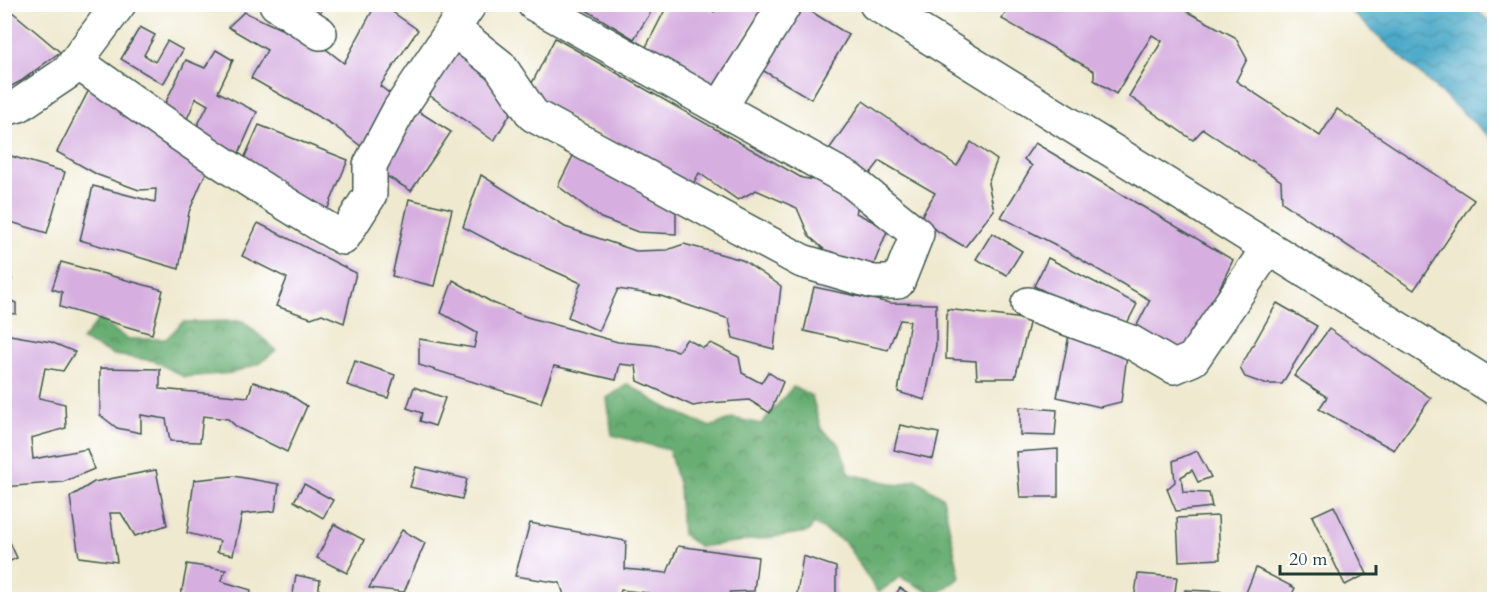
<svg xmlns="http://www.w3.org/2000/svg" width="1499" height="604" viewBox="0 0 1499 604" font-family="Cardo,serif">
	<style>
		.forest { fill: url(#forest-crowns); stroke: #447553; stroke-width: 1.5 }
		.water { fill: url(#water-waves); stroke: #34727e; stroke-width: 1.5 }
		.building { fill: #d6afe0 }
		.lines { fill: none; stroke-linecap: round; stroke-linejoin: round }
		.minor-casing { stroke: #3e574b; stroke-width: 36 }
		.minor { stroke: #fff; stroke-width: 33 }
	</style>
	<defs>
		<pattern id="forest-crowns" width="20" height="18" patternUnits="userSpaceOnUse" patternTransform="scale(1.5)"><rect width="20" height="18" fill="#68ad72"/><path d="M2 6a3 3 0 1 1 6 0M12 15a3 3 0 1 1 6 0" fill="none" stroke="#558e5e"/></pattern>
		<pattern id="water-waves" width="16" height="10" patternUnits="userSpaceOnUse" patternTransform="scale(1.5)"><rect width="16" height="10" fill="#48a8c7"/><path d="M0 5q4-4 8 0t8 0" fill="none" stroke="#3b8aa2"/></pattern>
	</defs>
	<rect width="100%" height="100%" fill="#fff"/>
	<filter id="ink" filterUnits="userSpaceOnUse"><feTurbulence type="fractalNoise" baseFrequency=".0167" numOctaves="2"/><feDisplacementMap in="SourceGraphic" scale="12" xChannelSelector="R" yChannelSelector="G"/><feConvolveMatrix kernelMatrix="1 2 1 2 8 2 1 2 1" color-interpolation-filters="sRGB"/></filter>
	<filter id="wash" filterUnits="userSpaceOnUse"><feTurbulence type="fractalNoise" baseFrequency=".008" numOctaves="4" result="noise"/><feDisplacementMap in="SourceGraphic" scale="24" xChannelSelector="R" yChannelSelector="G"/><feGaussianBlur stdDeviation="1.35" result="paint"/><feColorMatrix in="noise" values="0 0 0 0 0 0 0 0 0 0 0 0 0 0 0 0 0 1.4 0 .05"/><feComposite in="paint" operator="in"/></filter>
	<g filter="url(#wash)">
		<rect width="100%" height="100%" fill="#efe9cf"/>
		<!-- forest -->
		<g class="forest">
			<polygon points="99,319 127,339 166,339 183,322 243,321 276,350 260,363 232,373 184,377 155,361 114,355 82,340"/>
			<polygon points="628,384 661,405 710,427 733,418 761,424 793,387 812,396 821,429 839,444 850,474 899,485 916,479 943,498 960,578 935,595 900,577 878,593 845,542 814,524 808,532 700,547 682,534 679,487 669,450 612,435 607,398"/>
		</g>
		<!-- water -->
		<polygon class="water" points="1344,5 1471,5 1494,25 1494,141"/>
		<g id="blocks">
			<!-- building -->
			<g class="building">
				<polygon points="306,4 327,4 319,14"/>
				<polygon points="376,4 381,4 418,30 380,86 393,96 362,147 333,125 251,78 267,50 228,27 244,12 327,50 344,63"/>
				<polygon points="576,4 656,4 634,39"/>
				<polygon points="668,4 702,4 714,12 718,4 765,4 713,87 646,47"/>
				<polygon points="799,4 849,35 811,99 757,67"/>
				<polygon points="1010,4 1173,4 1235,37 1247,59 1236,81 1320,136 1337,109 1474,200 1414,290 1282,202 1281,181 1203,129 1193,140 1129,96 1162,41 1152,35 1116,94 1094,80 1094,71 1002,19"/>
				<polygon points="4,5 60,52 21,81 4,90"/>
				<polygon points="140,27 155,35 144,55 155,62 167,41 183,50 163,84 121,59"/>
				<polygon points="555,38 802,178 824,181 858,204 856,213 888,229 871,271 834,258 809,236 797,208 756,190 738,200 699,173 692,186 527,93"/>
				<polygon points="451,49 501,88 512,111 494,141 422,90"/>
				<polygon points="216,50 233,60 218,92 257,112 234,164 193,134 208,105 196,98 184,126 161,112 186,60 205,68"/>
				<polygon points="93,82 206,172 189,212 179,269 80,240 93,186 155,202 156,189 139,190 98,175 57,152"/>
				<polygon points="863,101 957,166 971,142 997,160 988,183 994,210 965,247 919,220 935,193 880,161 866,179 825,155"/>
				<polygon points="418,111 451,132 411,191 380,172"/>
				<polygon points="259,125 348,160 325,215 239,170"/>
				<polygon points="1035,143 1233,260 1190,349 1169,349 1135,329 1150,300 1054,244 1001,217 1032,166 1024,159"/>
				<polygon points="576,150 676,212 676,234 638,232 601,218 558,186"/>
				<polygon points="4,154 65,172 47,233 4,220"/>
				<polygon points="481,175 565,227 636,251 667,250 684,244 742,260 781,286 774,349 733,338 729,319 661,296 618,289 599,331 568,317 581,283 513,253 463,227"/>
				<polygon points="409,199 452,209 434,286 392,276"/>
				<polygon points="258,223 356,273 344,323 322,314 311,318 276,306 287,278 242,256"/>
				<polygon points="992,233 1022,251 1007,275 976,259"/>
				<polygon points="1048,258 1137,304 1123,331 1034,286"/>
				<polygon points="61,262 163,290 152,334 60,307 62,292 52,289"/>
				<polygon points="4,277 12,279 7,299 16,303 16,314 4,313"/>
				<polygon points="453,280 493,303 527,317 618,342 653,345 678,351 687,339 703,348 711,343 739,357 742,373 761,383 768,372 783,382 770,413 749,400 710,403 693,406 638,381 636,366 620,364 616,380 554,366 541,403 419,365 419,339 474,348 477,333 441,313"/>
				<polygon points="814,287 890,303 936,304 936,345 925,400 898,392 910,321 900,320 888,350 804,331"/>
				<polygon points="1277,303 1317,326 1282,384 1265,384 1245,377 1240,368"/>
				<polygon points="947,309 1030,320 1015,378 977,378 976,361 946,359"/>
				<polygon points="1329,329 1431,398 1394,450 1319,409 1327,397 1294,376"/>
				<polygon points="4,334 51,342 75,352 63,371 45,368 39,398 65,404 66,428 31,438 33,459 87,449 94,469 63,482 4,487"/>
				<polygon points="1069,335 1127,355 1121,402 1100,407 1057,397"/>
				<polygon points="355,361 395,375 388,398 347,385"/>
				<polygon points="100,368 160,369 160,389 248,397 253,382 287,393 307,406 287,452 238,428 228,419 203,416 200,442 170,441 166,419 141,415 141,433 117,428 100,415"/>
				<polygon points="414,387 445,398 435,426 420,421 422,413 407,408"/>
				<polygon points="1020,407 1057,410 1055,436 1020,435"/>
				<polygon points="900,425 939,433 933,459 894,450"/>
				<polygon points="1058,449 1058,497 1020,497 1016,452"/>
				<polygon points="1197,451 1211,477 1198,482 1192,470 1181,477 1183,492 1209,493 1212,507 1176,511 1167,489 1175,482 1173,461"/>
				<polygon points="416,467 467,479 462,499 410,487"/>
				<polygon points="156,470 167,525 135,536 121,513 110,513 117,562 79,557 70,497 94,482"/>
				<polygon points="233,476 279,484 275,511 242,514 233,555 217,552 220,541 187,533 194,480"/>
				<polygon points="304,484 333,500 323,518 294,501"/>
				<polygon points="1334,506 1367,574 1345,585 1312,516"/>
				<polygon points="1218,516 1220,559 1179,561 1177,518"/>
				<polygon points="530,523 626,541 625,569 667,573 678,546 758,557 754,591 730,592 727,600 649,600 648,593 621,590 618,600 590,600 564,595 560,583 515,576"/>
				<polygon points="334,524 364,540 347,573 317,558"/>
				<polygon points="4,529 17,558 4,564"/>
				<polygon points="402,530 425,543 404,592 369,588"/>
				<polygon points="803,556 836,567 836,600 796,600"/>
				<polygon points="187,564 226,570 221,581 251,590 250,600 180,600"/>
				<polygon points="1256,568 1295,588 1289,600 1243,600"/>
				<polygon points="1138,574 1177,577 1174,600 1134,600"/>
				<polygon points="296,575 320,580 317,600 292,600"/>
				<polygon points="900,588 919,600 892,600"/>
				<polygon points="1185,590 1230,592 1230,600 1185,600"/>
			</g>
		</g>
	</g>
	<g filter="url(#ink)">
		<use href="#blocks" fill-opacity="0" stroke="#3e574b" stroke-width="1.5"/>
		<g class="lines">
			<!-- minor casing -->
			<g class="minor-casing">
				<g id="minor">
					<polyline points="276,4 320,33"/>
					<polyline points="470,4 453,29 500,66 533,115 802,261 873,282 898,282 917,234 850,180 720,108"/>
					<polyline points="534,4 720,108 785,4"/>
					<polyline points="876,4 1494,388"/>
					<path d="M77 62C164 124 251 185 343 238L370 195V165L399 110 453 29"/>
					<polyline points="4,109 19,105 68,72 119,4"/>
					<polyline points="1028,304 1131,342 1174,367 1193,359 1268,248"/>
				</g>
			</g>
			<!-- minor -->
			<use href="#minor" class="minor"/>
		</g>
	</g>
	<!-- margin -->
	<rect width="1499" height="604" fill="none" stroke="#fff" stroke-width="24"/>
	<!-- scale -->
	<path d="M1280 565v9h96v-9" fill="none" stroke="#1f3d34" stroke-width="3"/>
	<text x="1289" y="565" font-size="18" fill="#1f3d34" stroke="#ffffff" stroke-width="4.5" paint-order="stroke">20 m</text>
</svg>
